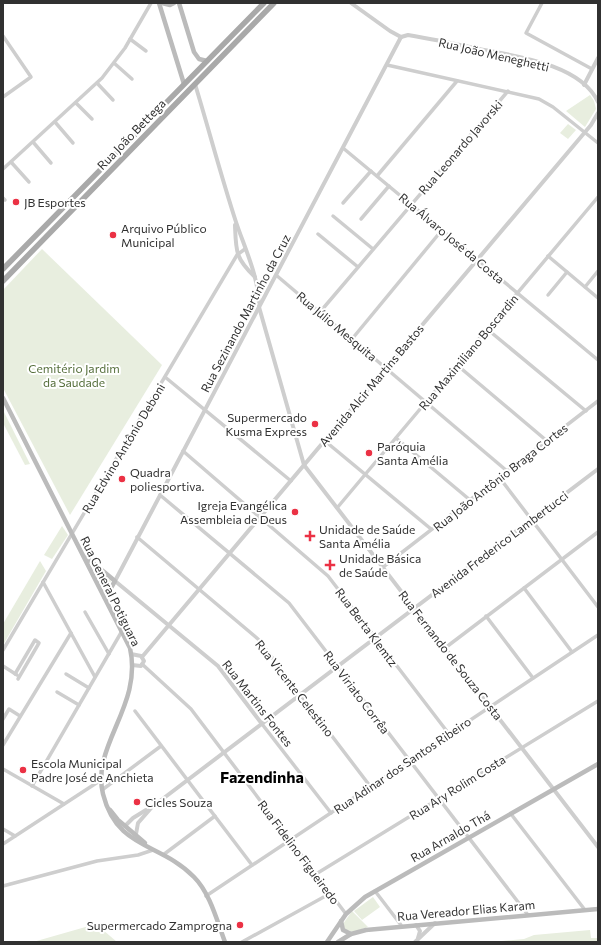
<svg xmlns="http://www.w3.org/2000/svg" width="601" height="945" viewBox="0 0 601 945" font-family="Commissioner,sans-serif">
	<style>
		.green { fill: #e8eedf }
		.lines { fill: none; stroke-linecap: round; stroke-linejoin: round }
		.minor { stroke: #cecece; stroke-width: 3.5 }
		.tertiary { stroke: #cecece; stroke-width: 4 }
		.secondary { stroke: #bbb; stroke-width: 4.5 }
		.primary { stroke: #a9a9a9; stroke-width: 5.5 }
		.poi-dot { fill: #eb3144; stroke: #fff; stroke-width: 1.5 }
		.labels { text-anchor: middle; dominant-baseline: central; stroke-width: 4; stroke-linejoin: round; paint-order: stroke }
		.street-label { font-size: 12px; fill: #313131; stroke: #fff }
		.poi-label { font-size: 12px; fill: #313131; stroke: #fff; text-anchor: start }
		.park-label { font-size: 12px; fill: #566f3c; stroke: #fff }
		.district-label { font-size: 16px; font-weight: bold; fill: #000; stroke: #fff }
	</style>
	<rect width="100%" height="100%" fill="#fff"/>
	<!-- green -->
	<g class="green">
		<polygon points="590,95 594,101 596,109 585,127 566,111"/>
		<polygon points="568,124 576,130 568,139 560,133"/>
		<polygon points="42,249 162,365 70,515 3,388 3,290"/>
		<polygon points="3,410 30,464 25,465 3,423"/>
		<polygon points="62,526 68,535 52,559 44,555"/>
		<polygon points="40,561 46,571 3,645 3,624"/>
		<polygon points="94,567 111,581 105,591"/>
		<polygon points="373,897 380,907 362,920 354,911"/>
		<polygon points="352,911 368,927 353,932 345,929 343,924"/>
		<polygon points="96,924 117,942 33,942"/>
		<polygon points="590,930 591,938 598,938 598,942 491,942 524,939 534,935"/>
	</g>
	<g class="lines">
		<!-- minor -->
		<g class="minor">
			<polyline points="542,3 526,33 592,69"/>
			<polyline points="3,36 31,77 3,97"/>
			<polyline points="130,39 146,51"/>
			<polyline points="114,63 132,79"/>
			<polyline points="387,65 539,99 553,107 598,143"/>
			<polyline points="97,83 113,100"/>
			<polyline points="76,103 92,119"/>
			<polyline points="55,122 73,143"/>
			<polyline points="33,142 51,163"/>
			<polyline points="343,148 598,360"/>
			<polyline points="11,162 29,182"/>
			<polyline points="3,169 102,78 125,48 151,3"/>
			<polyline points="377,176 457,81"/>
			<polyline points="3,198 5,200"/>
			<polyline points="343,203 371,171"/>
			<polyline points="333,216 373,249"/>
			<polyline points="361,219 389,186"/>
			<polyline points="318,234 358,267"/>
			<polyline points="548,256 598,298"/>
			<polyline points="276,275 507,471"/>
			<polyline points="585,287 598,271"/>
			<polyline points="548,295 567,272"/>
			<polyline points="320,312 508,91"/>
			<polyline points="487,329 586,411"/>
			<polyline points="352,339 442,230"/>
			<polyline points="457,365 547,441"/>
			<polyline points="165,377 291,481"/>
			<polyline points="396,438 470,500"/>
			<polyline points="325,441 431,529"/>
			<polyline points="183,451 328,576 449,734"/>
			<polyline points="499,477 598,607"/>
			<polyline points="160,495 289,603 528,915"/>
			<polyline points="337,508 598,197"/>
			<polyline points="137,537 258,639 370,786"/>
			<polyline points="383,567 598,401"/>
			<polyline points="43,582 95,677"/>
			<polyline points="524,588 572,652"/>
			<polyline points="85,612 109,654"/>
			<polyline points="486,616 533,678"/>
			<polyline points="445,648 598,532"/>
			<polyline points="3,650 237,255 245,249"/>
			<polyline points="142,664 191,709 346,914"/>
			<polyline points="3,666 17,675"/>
			<polyline points="15,674 35,640 39,643 18,679"/>
			<polyline points="66,674 89,688"/>
			<polyline points="57,692 79,705"/>
			<polyline points="135,711 252,865"/>
			<polyline points="3,719 9,709 20,716"/>
			<polyline points="262,724 331,813"/>
			<polyline points="3,745 71,633"/>
			<polyline points="3,769 64,804"/>
			<polyline points="32,786 122,631"/>
			<polyline points="102,790 161,746"/>
			<polyline points="511,814 585,910"/>
			<polyline points="3,829 15,836"/>
			<polyline points="3,844 101,780"/>
			<polyline points="163,855 215,816"/>
			<polyline points="316,874 598,701"/>
			<polyline points="3,886 97,861 138,855 153,850"/>
			<polyline points="375,891 401,925"/>
			<polyline points="206,896 598,635"/>
			<polyline points="242,942 331,893"/>
		</g>
		<!-- tertiary -->
		<g class="tertiary">
			<polyline points="351,3 390,31 401,37"/>
			<path d="M401 37 408 35C432 39 456 44 479 49 515 56 581 64 598 102"/>
			<path d="M195 84C209 130 221 176 236 222 245 249 259 277 259 307L304 465 598 847"/>
			<polyline points="584,85 598,58"/>
			<path d="M235 225C236 251 235 258 255 277"/>
			<polyline points="131,654 141,656 144,661 141,666 132,665"/>
			<polyline points="142,657 591,125 598,113"/>
			<polyline points="262,724 218,666 115,581 401,37"/>
			<polyline points="125,826 133,818 146,810"/>
			<polyline points="136,834 138,823 152,807 598,469"/>
			<polyline points="416,925 420,931 418,938"/>
			<polyline points="415,942 435,923"/>
		</g>
		<!-- secondary -->
		<g class="secondary">
			<polyline points="159,3 184,84"/>
			<polyline points="162,3 170,5 174,3"/>
			<polyline points="179,3 194,52 199,59 207,61"/>
			<path d="M3 398 130 648C143 706 91 745 103 794 117 850 160 842 194 877 210 893 217 921 225 942"/>
			<polyline points="86,557 115,581 105,598"/>
			<polyline points="110,810 118,820 145,843"/>
			<polyline points="341,921 343,930 351,934"/>
			<polyline points="327,942 346,914 365,897 598,764"/>
			<polyline points="338,942 351,934 366,930 598,909"/>
		</g>
		<!-- primary -->
		<g class="primary">
			<polyline points="3,269 264,3"/>
			<polyline points="3,281 274,3"/>
		</g>
	</g>
	<!-- markers -->
	<g class="poi-dot">
		<circle cx="16" cy="202" r="4"/>
		<circle cx="113" cy="235" r="4"/>
		<circle cx="315" cy="424" r="4"/>
		<circle cx="369" cy="453" r="4"/>
		<circle cx="122" cy="479" r="4"/>
		<circle cx="295" cy="512" r="4"/>
		<path d="M308 530h4v4h4v4h-4v4h-4v-4h-4v-4h4z"/>
		<path d="M328 559h4v4h4v4h-4v4h-4v-4h-4v-4h4z"/>
		<circle cx="23" cy="770" r="4"/>
		<circle cx="137" cy="802" r="4"/>
		<circle cx="240" cy="925" r="4"/>
	</g>
	<g class="labels">
		<!-- street labels -->
		<g class="street-label">
			<text transform="translate(494 54) rotate(13)">Rua João Meneghetti</text>
			<text transform="translate(131 134) rotate(-46)">Rua João Bettega</text>
			<text transform="translate(460 147) rotate(-49)">Rua Leonardo Javorski</text>
			<text transform="translate(452 238) rotate(40)">Rua Álvaro José da Costa</text>
			<text transform="translate(245 313) rotate(-62)">Rua Sezinando Martinho da Cruz</text>
			<text transform="translate(337 326) rotate(40)">Rua Júlio Mesquita</text>
			<text transform="translate(468 352) rotate(-50)">Rua Maximiliano Boscardin</text>
			<text transform="translate(371 385) rotate(-50)">Avenida Alcir Martins Bastos</text>
			<text transform="translate(123 448) rotate(-59)">Rua Edvino Antônio Deboni</text>
			<text transform="translate(500 477) rotate(-38)">Rua João Antônio Braga Cortes</text>
			<text transform="translate(499 544) rotate(-37)">Avenida Frederico Lambertucci</text>
			<text transform="translate(111 591) rotate(64)">Rua General Potiguara</text>
			<text transform="translate(367 627) rotate(53)">Rua Berta Klemtz</text>
			<text transform="translate(451 655) rotate(52)">Rua Fernando de Souza Costa</text>
			<text transform="translate(295 688) rotate(52)">Rua Vicente Celestino</text>
			<text transform="translate(357 692) rotate(53)">Rua Viriato Corrêa</text>
			<text transform="translate(258 703) rotate(52)">Rua Martins Fontes</text>
			<text transform="translate(402 765) rotate(-34)">Rua Adinar dos Santos Ribeiro</text>
			<text transform="translate(457 787) rotate(-32)">Rua Ary Rolim Costa</text>
			<text transform="translate(450 836) rotate(-30)">Rua Arnaldo Thá</text>
			<text transform="translate(299 852) rotate(53)">Rua Fidelino Figueiredo</text>
			<text transform="translate(466 910) rotate(-5)">Rua Vereador Elias Karam</text>
		</g>
		<!-- poi labels -->
		<g class="poi-label">
			<text x="24" y="202">JB Esportes</text>
			<text x="121" y="228">Arquivo Público<tspan x="121" dy="14">Municipal</tspan></text>
			<text x="307" y="417" text-anchor="end">Supermercado<tspan x="307" dy="14">Kusma Express</tspan></text>
			<text x="377" y="446">Paróquia<tspan x="377" dy="14">Santa Amélia</tspan></text>
			<text x="130" y="472">Quadra<tspan x="130" dy="14">poliesportiva.</tspan></text>
			<text x="287" y="505" text-anchor="end">Igreja Evangélica<tspan x="287" dy="14">Assembleia de Deus</tspan></text>
			<text x="319" y="529">Unidade de Saúde<tspan x="319" dy="14">Santa Amélia</tspan></text>
			<text x="339" y="558">Unidade Básica<tspan x="339" dy="14">de Saúde</tspan></text>
			<text x="31" y="763">Escola Municipal<tspan x="31" dy="14">Padre José de Anchieta</tspan></text>
			<text x="145" y="802">Cicles Souza</text>
			<text x="232" y="925" text-anchor="end">Supermercado Zamprogna</text>
		</g>
		<!-- park labels -->
		<g class="park-label">
			<text x="74" y="368">Cemitério Jardim<tspan x="74" dy="14">da Saudade</tspan></text>
		</g>
		<!-- district labels -->
		<g class="district-label">
			<text x="262" y="776">Fazendinha</text>
		</g>
	</g>
	<!-- border -->
	<rect width="601" height="945" fill="none" stroke="#313131" stroke-width="8"/>
</svg>
